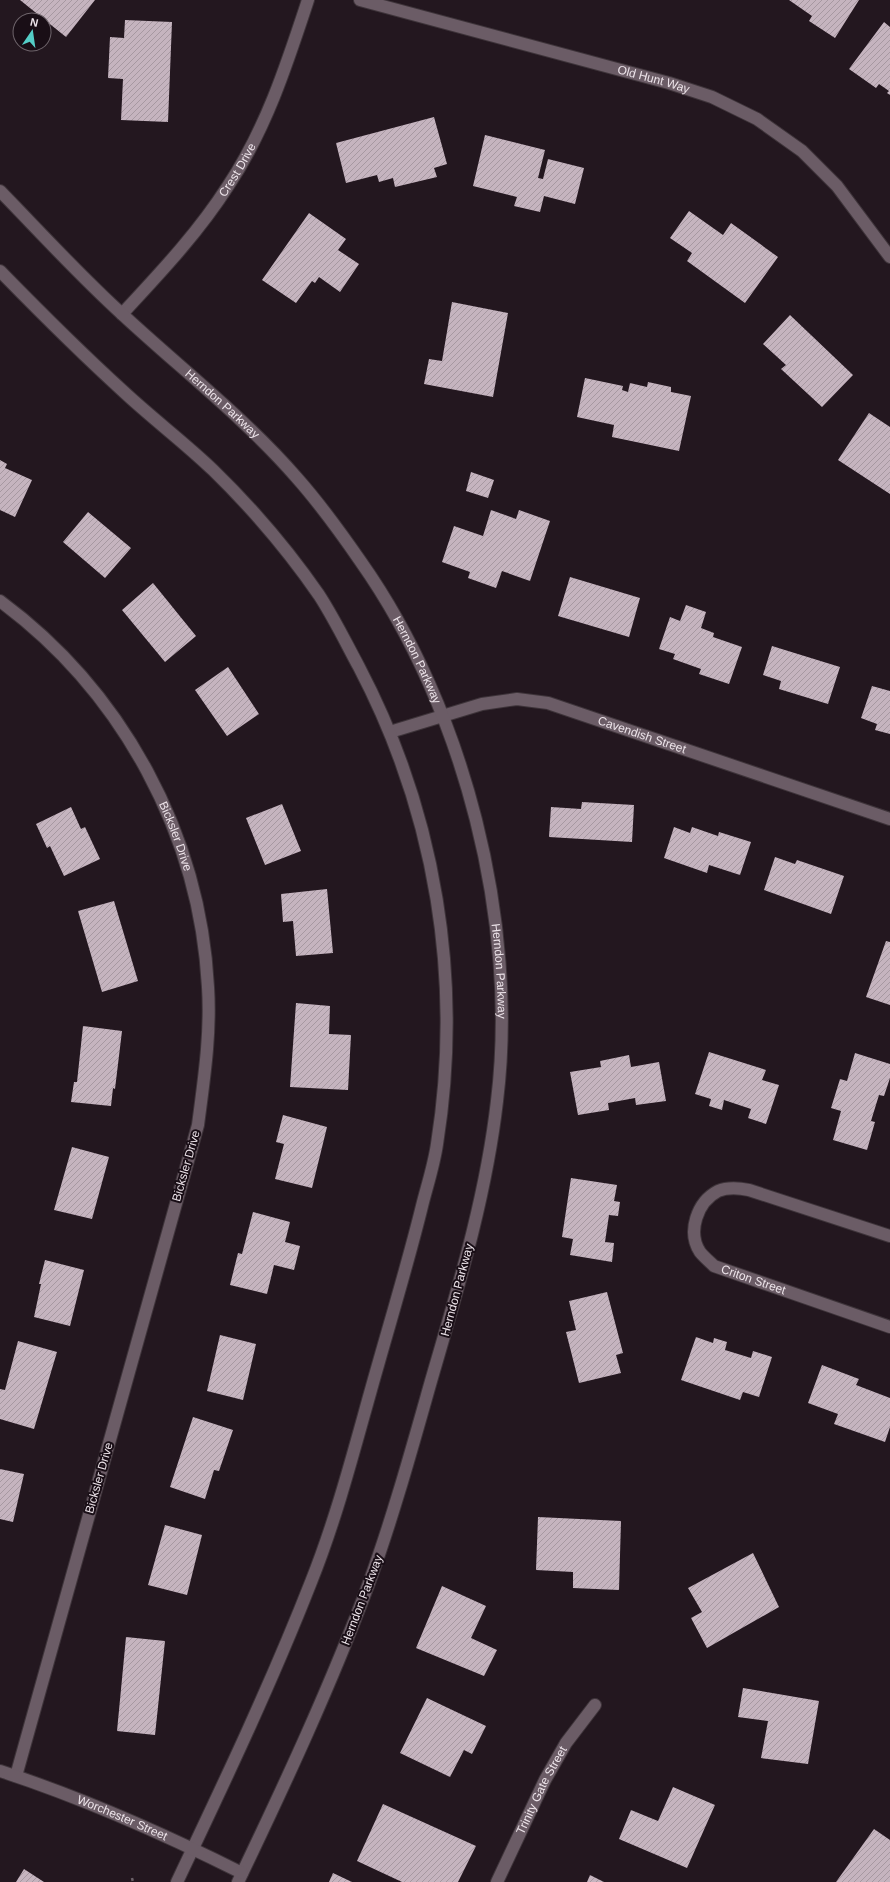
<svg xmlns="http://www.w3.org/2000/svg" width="890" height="1882" viewBox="0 0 890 1882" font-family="Arial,sans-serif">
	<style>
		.building { fill: url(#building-hatch) }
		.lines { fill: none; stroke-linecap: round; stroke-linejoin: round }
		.street-casing { stroke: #3e343a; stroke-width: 14 }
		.secondary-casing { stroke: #3e343a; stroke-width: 14 }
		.path { stroke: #6b6067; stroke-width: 2.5; stroke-dasharray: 3 3; stroke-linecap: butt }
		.street { stroke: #6b5c66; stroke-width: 12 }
		.secondary { stroke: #6b5c66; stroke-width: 12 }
		.labels { text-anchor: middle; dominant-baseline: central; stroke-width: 4; stroke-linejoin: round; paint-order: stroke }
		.street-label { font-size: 12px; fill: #ede4ea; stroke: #190e16 }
	</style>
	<defs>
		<pattern id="building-hatch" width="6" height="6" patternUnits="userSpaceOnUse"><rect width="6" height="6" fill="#c5b4bf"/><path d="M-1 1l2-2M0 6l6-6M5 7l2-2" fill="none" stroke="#a698a1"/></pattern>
	</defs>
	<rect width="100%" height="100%" fill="#23171f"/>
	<!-- building -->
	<g class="building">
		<polygon points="20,0 95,0 66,37"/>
		<polygon points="789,0 859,0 835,38 809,21 812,16"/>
		<polygon points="125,20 172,22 168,122 121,120 123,79 108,78 110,37 124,38"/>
		<polygon points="884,22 890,27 890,95 887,93 889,91 879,84 876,88 849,69"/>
		<polygon points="434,117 447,164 434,168 437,177 395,187 393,178 379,182 377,175 346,183 336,143"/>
		<polygon points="485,135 545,150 538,178 543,179 548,159 584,168 575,204 544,196 540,212 514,206 517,197 473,186"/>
		<polygon points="689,211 723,235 731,223 778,257 745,303 687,261 692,253 670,238"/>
		<polygon points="309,213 346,239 338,250 359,264 340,292 319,277 315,283 312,281 296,303 262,280"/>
		<polygon points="452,302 508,313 493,397 424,384 429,359 442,361"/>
		<polygon points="790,315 853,375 822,407 781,369 786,365 763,344"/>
		<polygon points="585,378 623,386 622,390 628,392 630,383 647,387 648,382 671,387 671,392 691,396 679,451 612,437 614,425 577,417"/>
		<polygon points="869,413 890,427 890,494 838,460"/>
		<polygon points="0,460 7,464 5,468 32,480 15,517 0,510"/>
		<polygon points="471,472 494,480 488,498 466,491"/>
		<polygon points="491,510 516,519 519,510 550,521 530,581 502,571 496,588 468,578 470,572 442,562 454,526 483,536"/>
		<polygon points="88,512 131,548 105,578 63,542"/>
		<polygon points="570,577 640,598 629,637 558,616"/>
		<polygon points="153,583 196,636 165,662 122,610"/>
		<polygon points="686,605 706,612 701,628 714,633 713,637 742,647 729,684 699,674 701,669 673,659 675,654 659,649 670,617 680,621"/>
		<polygon points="772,646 840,667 828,704 779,689 781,681 763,675"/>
		<polygon points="228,667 259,714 227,736 195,690"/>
		<polygon points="872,686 890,691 890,734 875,730 877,724 861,718"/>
		<polygon points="582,802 634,805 632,842 549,837 551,807 581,809"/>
		<polygon points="282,804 301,851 265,865 246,818"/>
		<polygon points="71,807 81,829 85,827 100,859 64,876 50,846 47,848 36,824"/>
		<polygon points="674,827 690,833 692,827 718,836 719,832 751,842 740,875 709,865 707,873 664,858"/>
		<polygon points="775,857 795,864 797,860 844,876 831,914 764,890"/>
		<polygon points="327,889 333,953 296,956 293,921 283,922 281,894"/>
		<polygon points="114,901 138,981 102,992 78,911"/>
		<polygon points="886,941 890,942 890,1005 866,997"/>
		<polygon points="296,1003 330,1006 329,1034 351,1035 348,1090 290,1087"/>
		<polygon points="83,1026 122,1031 115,1089 113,1088 111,1106 71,1102 74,1082 77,1082"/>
		<polygon points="709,1052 766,1070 762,1080 779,1085 766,1124 748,1118 751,1109 724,1100 722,1110 709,1106 711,1099 695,1094"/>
		<polygon points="855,1053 890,1064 890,1078 884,1096 879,1095 871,1121 875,1122 867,1150 833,1140 841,1111 831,1108 840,1079 847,1081"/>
		<polygon points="629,1055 631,1067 659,1062 666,1101 636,1105 635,1098 608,1103 609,1110 578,1115 570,1072 601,1067 600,1061"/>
		<polygon points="283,1115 327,1127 312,1188 275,1179 284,1144 276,1142"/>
		<polygon points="72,1147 109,1157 92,1219 54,1210"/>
		<polygon points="571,1178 617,1185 614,1201 620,1202 618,1216 609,1215 605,1242 614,1243 612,1262 570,1255 573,1239 562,1237"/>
		<polygon points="253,1212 290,1222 285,1242 300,1246 294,1270 274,1265 267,1294 230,1285 238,1253 242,1254"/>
		<polygon points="45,1260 84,1270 70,1326 34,1317 41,1284 39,1284"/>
		<polygon points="607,1292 623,1353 616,1355 621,1373 579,1383 566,1332 576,1330 569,1301"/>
		<polygon points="220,1335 256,1344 243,1400 207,1391"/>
		<polygon points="696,1337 713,1343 714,1338 727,1342 725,1350 751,1358 753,1351 772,1357 759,1397 743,1392 740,1400 681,1380"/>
		<polygon points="18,1341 57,1352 34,1429 0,1419 0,1389 5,1390"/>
		<polygon points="822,1365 859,1379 856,1385 890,1398 890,1427 885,1442 834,1424 838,1414 808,1403"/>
		<polygon points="193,1417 233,1430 219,1471 214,1470 205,1499 170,1487"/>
		<polygon points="0,1469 24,1474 13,1522 0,1519"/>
		<polygon points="538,1517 621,1521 619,1590 573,1588 573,1572 536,1570"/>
		<polygon points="165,1525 202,1535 187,1595 148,1585"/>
		<polygon points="753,1553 779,1607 707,1648 691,1618 702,1612 688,1588"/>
		<polygon points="442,1586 486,1606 471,1638 497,1650 484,1676 416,1648"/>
		<polygon points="126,1637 165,1641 155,1735 117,1731"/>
		<polygon points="743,1688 819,1701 808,1764 761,1758 768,1721 738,1717"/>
		<polygon points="427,1698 486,1726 472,1754 464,1750 450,1777 400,1753"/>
		<polygon points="673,1787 715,1805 687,1868 619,1839 631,1810 658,1821"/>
		<polygon points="383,1804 476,1846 458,1882 402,1882 357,1861"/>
		<polygon points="874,1829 890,1840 890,1882 836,1882"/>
		<polygon points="24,1869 44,1882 16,1882"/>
		<polygon points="333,1873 352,1882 329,1882"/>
		<polygon points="590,1875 604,1882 587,1882"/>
	</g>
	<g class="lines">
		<!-- street casing -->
		<g class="street-casing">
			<g id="street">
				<path id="s1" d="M360 0 669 83 712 97 757 119 802 151 837 186 890 257"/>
				<path id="s2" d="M122 314C160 273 198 233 228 186 266 129 287 64 308 0"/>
				<path id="s3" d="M0 601C123 692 200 835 208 987 211 1034 204 1079 198 1125L16 1776"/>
				<path id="s4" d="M390 732 482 704 517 699 548 703 890 819"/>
				<path id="s5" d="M890 1236 749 1190C739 1188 728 1187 718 1191 697 1202 687 1232 700 1252 704 1257 710 1262 714 1266L890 1327"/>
				<path id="s6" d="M497 1882 545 1780 566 1743 595 1705"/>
			</g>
		</g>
		<!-- secondary casing -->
		<g class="secondary-casing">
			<g id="secondary">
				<path id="s7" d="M0 191C40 232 79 275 122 314 180 368 245 418 297 478 320 504 341 533 361 562 464 708 519 923 497 1101 486 1197 458 1288 431 1381 412 1448 393 1517 369 1583 331 1685 285 1784 238 1882"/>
				<path d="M0 271C40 312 81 353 124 392 153 419 185 443 213 470 252 508 288 550 319 595 334 618 346 643 359 667 436 814 463 980 437 1144 434 1165 427 1186 422 1206 409 1259 393 1312 378 1365 357 1438 339 1512 311 1582 271 1684 224 1783 177 1882"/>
				<path id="s8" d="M0 1771C83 1798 164 1834 242 1873"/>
			</g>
		</g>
		<!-- path -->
		<polyline class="path" points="132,1878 133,1882"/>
		<!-- street -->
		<use href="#street" class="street"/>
		<!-- secondary -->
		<use href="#secondary" class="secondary"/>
	</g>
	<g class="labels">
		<!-- street labels -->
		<g class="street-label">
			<text stroke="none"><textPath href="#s1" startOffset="304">Old Hunt Way</textPath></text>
			<text stroke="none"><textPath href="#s2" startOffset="185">Crest Drive</textPath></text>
			<text stroke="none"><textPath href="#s7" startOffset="308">Herndon Parkway</textPath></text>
			<text stroke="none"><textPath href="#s7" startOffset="632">Herndon Parkway</textPath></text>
			<text stroke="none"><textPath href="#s4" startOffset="262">Cavendish Street</textPath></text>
			<text stroke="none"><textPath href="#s3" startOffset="298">Bicksler Drive</textPath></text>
			<text stroke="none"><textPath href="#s7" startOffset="956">Herndon Parkway</textPath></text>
			<text transform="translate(186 1166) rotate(-74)">Bicksler Drive</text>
			<text stroke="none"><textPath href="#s5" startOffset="312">Criton Street</textPath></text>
			<text transform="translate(457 1290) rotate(-75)">Herndon Parkway</text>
			<text transform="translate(99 1478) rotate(-74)">Bicksler Drive</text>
			<text transform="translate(362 1600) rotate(-69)">Herndon Parkway</text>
			<text stroke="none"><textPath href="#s6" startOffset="102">Trinity Gate Street</textPath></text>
			<text stroke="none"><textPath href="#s8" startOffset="131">Worchester Street</textPath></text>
		</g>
	</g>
	<!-- north arrow -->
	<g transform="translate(32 32) rotate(13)"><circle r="19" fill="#190e16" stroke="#6e646b"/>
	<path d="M0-3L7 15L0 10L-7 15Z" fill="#54cdc7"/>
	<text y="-6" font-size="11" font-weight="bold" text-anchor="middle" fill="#ede4ea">N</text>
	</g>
</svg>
